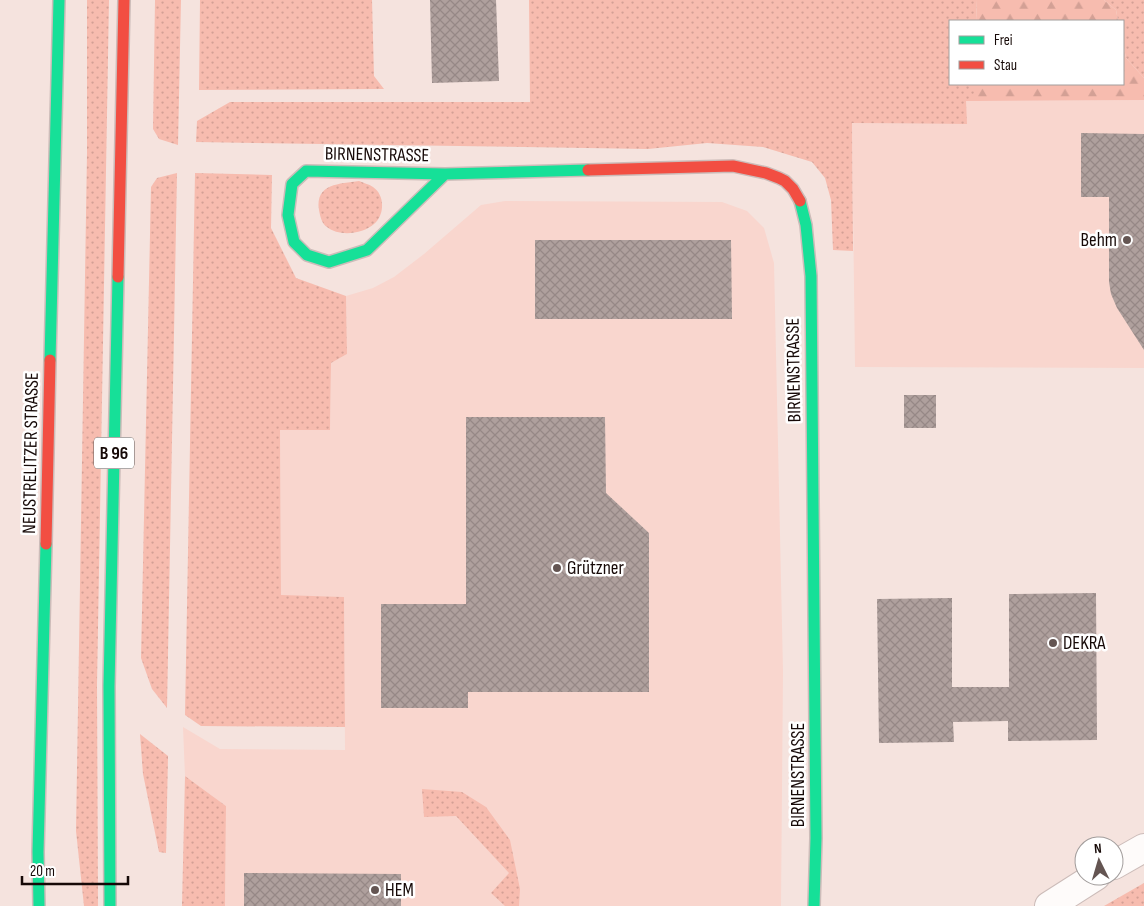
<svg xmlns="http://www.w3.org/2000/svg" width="1144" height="906" viewBox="0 0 1144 906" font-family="'Sofia Sans Condensed',sans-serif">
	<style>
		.built { fill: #f9d6ce }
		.grass { fill: url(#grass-dots) }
		.forest { fill: url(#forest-firs) }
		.building { fill: url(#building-cross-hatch) }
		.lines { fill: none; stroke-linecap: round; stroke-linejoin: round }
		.street-casing { stroke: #ccbcb9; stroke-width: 30 }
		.fast-casing { stroke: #ccbcb9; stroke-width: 14 }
		.jam-casing { stroke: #ccbcb9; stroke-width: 14 }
		.street { stroke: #fefbfa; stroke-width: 28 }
		.fast { stroke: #16e098; stroke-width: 11 }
		.jam { stroke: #f24e42; stroke-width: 11 }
		.poi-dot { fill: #645552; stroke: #fff; stroke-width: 2 }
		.labels { text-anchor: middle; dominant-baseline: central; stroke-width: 5; stroke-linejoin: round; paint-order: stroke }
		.shield { fill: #fff; stroke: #5c5351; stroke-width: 1 }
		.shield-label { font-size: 18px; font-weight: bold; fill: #160907 }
		.street-label { font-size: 19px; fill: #160907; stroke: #fff }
		.poi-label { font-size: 19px; fill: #160907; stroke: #fff; text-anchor: start }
	</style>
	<defs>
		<pattern id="grass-dots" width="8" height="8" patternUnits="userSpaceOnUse" patternTransform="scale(1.25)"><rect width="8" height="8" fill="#f7bcaf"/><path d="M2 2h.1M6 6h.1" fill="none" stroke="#d3a095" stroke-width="1.8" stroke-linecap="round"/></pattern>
		<pattern id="forest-firs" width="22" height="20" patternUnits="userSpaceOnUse" patternTransform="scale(1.25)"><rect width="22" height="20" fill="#f7bcaf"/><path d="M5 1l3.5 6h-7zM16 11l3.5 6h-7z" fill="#d3a095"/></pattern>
		<pattern id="building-cross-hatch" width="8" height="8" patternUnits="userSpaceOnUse" patternTransform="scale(1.25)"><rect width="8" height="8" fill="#afa09d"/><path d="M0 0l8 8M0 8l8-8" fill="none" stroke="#968886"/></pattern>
	</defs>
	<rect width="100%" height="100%" fill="#f5e3de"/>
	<!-- built -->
	<g class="built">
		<polygon points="1144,100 1144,368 855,367 852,123 966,124 966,101"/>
		<polygon points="505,201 722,202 747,211 764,228 774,263 783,671 781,906 225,906 226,806 185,776 183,727 220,749 345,750 344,597 281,596 280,430 330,430 331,363 347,354 346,296 373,288 394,277 424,254 481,205"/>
	</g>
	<!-- grass -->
	<g class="grass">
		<polygon points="87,0 109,0 97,685 98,906 84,906 76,831 87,153"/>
		<polygon points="155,0 181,0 178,145 159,139 153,129"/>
		<polygon points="200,0 372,0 374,76 384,89 199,90"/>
		<polygon points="529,0 977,0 976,21 950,21 950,84 974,84 974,101 966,101 967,124 852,123 853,251 833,250 831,200 825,178 812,162 763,147 707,143 648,149 196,142 197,121 230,102 530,102"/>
		<polygon points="1104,0 1144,0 1144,78 1126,58 1123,43 1123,21 1118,21 1116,10"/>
		<polygon points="177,173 167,708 152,689 141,658 151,187 157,178"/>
		<polygon points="195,173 272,175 271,228 296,278 346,296 347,354 331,363 330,430 280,430 281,595 344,597 345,727 201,726 185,715"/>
		<path d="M359 181C363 183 369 184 373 187 385 195 385 215 374 224 363 234 339 237 327 227 322 224 320 216 319 210 315 183 340 184 359 181Z"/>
		<polygon points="140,734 168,756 166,853 159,852 143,774"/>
		<polygon points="185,776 226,806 225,906 182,906"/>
		<polygon points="422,789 462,792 486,807 510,840 520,889 519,906 505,906 491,893 509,873 456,816 424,817"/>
		<polygon points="1144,883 1144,906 1104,906"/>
	</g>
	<!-- forest -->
	<g class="forest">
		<polygon points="977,0 1104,0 1116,10 1118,21 976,21"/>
		<polygon points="1123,43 1126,58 1144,78 1144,100 974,101 974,84 1123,84"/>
	</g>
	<!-- building -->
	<g class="building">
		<polygon points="430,0 496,0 499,81 432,83"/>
		<polygon points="1081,133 1144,134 1144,350 1117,308 1111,294 1109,282 1109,197 1081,197"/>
		<polygon points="535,240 731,240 732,319 535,319"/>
		<rect x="904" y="395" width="32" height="33"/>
		<polygon points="466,417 605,417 606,493 649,533 649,692 468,692 468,708 381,708 381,604 466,604"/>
		<polygon points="1096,593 1097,740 1008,741 1008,721 953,722 954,742 879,743 877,599 952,598 952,687 1009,687 1009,594"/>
		<polygon points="244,873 401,874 401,906 244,906"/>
	</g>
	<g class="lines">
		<!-- street casing -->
		<g class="street-casing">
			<g id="street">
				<polyline points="1114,865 1144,848"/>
				<polyline points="1049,906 1096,876"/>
			</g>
		</g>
		<!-- fast casing -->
		<g class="fast-casing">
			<g id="fast">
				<polyline points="445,174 367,250 329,262 307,255 294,242 288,215 292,184 306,171 445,174 588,170"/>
				<polyline points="800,201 806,225 811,276 816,838 814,906"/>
				<polyline points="50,360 59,0"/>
				<polyline points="39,906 38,852 46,544"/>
				<polyline points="110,906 109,686 118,277"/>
			</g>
		</g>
		<!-- jam casing -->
		<g class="jam-casing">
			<g id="jam">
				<polyline points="588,170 733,166 766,173 779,178 785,181 793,189 800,201"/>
				<polyline points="118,277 124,0"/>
				<polyline points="46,544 50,360"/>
			</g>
		</g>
		<!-- street -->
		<use href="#street" class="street"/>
		<!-- fast -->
		<use href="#fast" class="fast"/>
		<!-- jam -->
		<use href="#jam" class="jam"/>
	</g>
	<!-- markers -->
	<g class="poi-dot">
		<circle cx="1127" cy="240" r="5"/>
		<circle cx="557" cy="568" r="5"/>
		<circle cx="1053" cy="643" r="5"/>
		<circle cx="375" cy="890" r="5"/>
	</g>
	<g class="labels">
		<!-- shield labels -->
		<rect class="shield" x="94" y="437.5" width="40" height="31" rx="4"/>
		<g class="shield-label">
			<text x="114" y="453">B 96</text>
		</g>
		<!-- street labels -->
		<g class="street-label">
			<text transform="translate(377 155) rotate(1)">BIRNENSTRASSE</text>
			<text transform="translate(794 370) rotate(-91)">BIRNENSTRASSE</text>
			<text transform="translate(31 453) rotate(-89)">NEUSTRELITZER STRASSE</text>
			<text transform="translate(798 775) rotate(-90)">BIRNENSTRASSE</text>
		</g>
		<!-- poi labels -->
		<g class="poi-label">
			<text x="1117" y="240" text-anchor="end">Behm</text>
			<text x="567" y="568">Grützner</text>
			<text x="1063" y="643">DEKRA</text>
			<text x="385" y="890">HEM</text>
		</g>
	</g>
	<!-- legend -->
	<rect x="949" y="20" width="175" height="65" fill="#ffffff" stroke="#a29d9c"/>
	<rect x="959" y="36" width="25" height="8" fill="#16e098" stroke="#a29d9c"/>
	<text x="994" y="45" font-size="15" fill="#160907">Frei</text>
	<rect x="959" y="61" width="25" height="8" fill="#f24e42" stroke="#a29d9c"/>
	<text x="994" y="70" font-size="15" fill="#160907">Stau</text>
	<!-- north arrow -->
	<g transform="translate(1099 861) rotate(355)"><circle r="24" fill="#ffffff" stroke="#a29d9c"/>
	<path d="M0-4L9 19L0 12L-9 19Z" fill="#645552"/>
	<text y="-8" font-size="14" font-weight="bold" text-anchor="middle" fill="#160907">N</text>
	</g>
	<!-- scale -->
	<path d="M22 876v8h106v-8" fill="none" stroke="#160907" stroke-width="2.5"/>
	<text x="30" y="876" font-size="15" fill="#160907" stroke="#ffffff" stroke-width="4" paint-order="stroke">20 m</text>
</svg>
